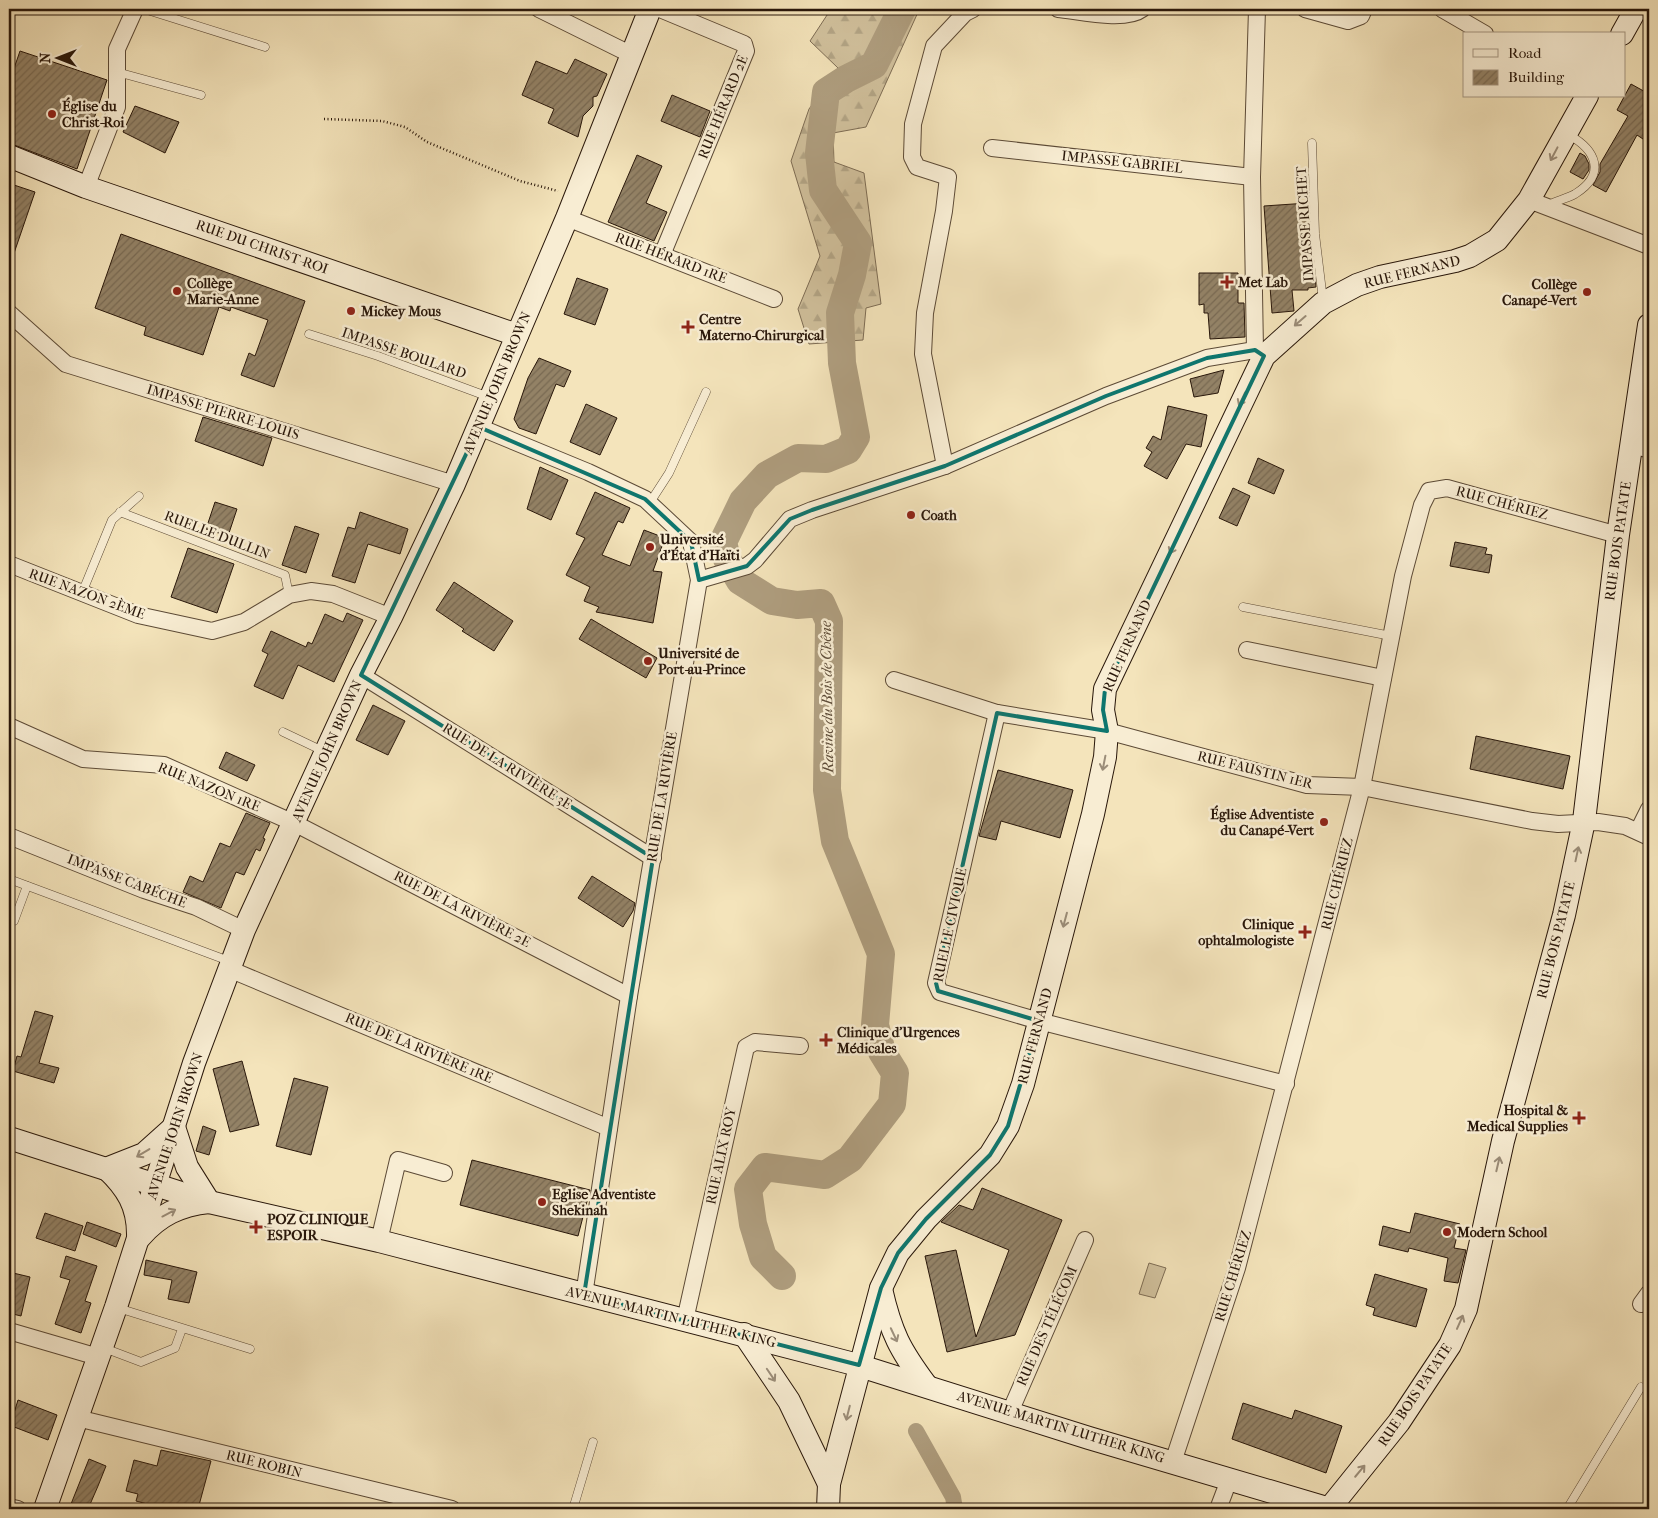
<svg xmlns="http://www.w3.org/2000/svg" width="1658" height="1518" viewBox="0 0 1658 1518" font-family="'IM FELL French Canon',serif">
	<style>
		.green { fill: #d1c19d; stroke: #7d6c54 }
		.forest { fill: url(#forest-firs); stroke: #7d6c54 }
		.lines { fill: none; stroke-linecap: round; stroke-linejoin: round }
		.canal { stroke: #af9e7f; stroke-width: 16 }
		.river { stroke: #af9e7f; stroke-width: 28 }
		.building { fill: url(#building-hatch); stroke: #29170a }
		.lane-casing { stroke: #5c4a36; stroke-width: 9 }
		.street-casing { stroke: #5c4a36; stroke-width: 18 }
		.secondary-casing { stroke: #29170a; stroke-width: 24 }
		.path { stroke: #29170a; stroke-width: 2.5; stroke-dasharray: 1 2.5; stroke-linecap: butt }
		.lane { stroke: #f8edd3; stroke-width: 8 }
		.street { stroke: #f8edd3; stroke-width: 16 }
		.secondary { stroke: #f8edd3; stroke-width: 22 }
		.oneway { stroke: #9b8d79 }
		.marked { fill: none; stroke: #0f766e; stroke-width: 4; stroke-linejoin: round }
		.poi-dot { fill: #8f2418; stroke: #f8edd3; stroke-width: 2 }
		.labels { text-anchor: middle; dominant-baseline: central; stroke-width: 5; stroke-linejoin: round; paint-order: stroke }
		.poi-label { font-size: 14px; font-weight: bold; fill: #29170a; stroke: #f8edd3; text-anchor: start }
		.street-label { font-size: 14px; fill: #29170a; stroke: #f8edd3 }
		.water-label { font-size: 15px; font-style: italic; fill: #5f4d39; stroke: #f8edd3 }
	</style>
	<defs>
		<pattern id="forest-firs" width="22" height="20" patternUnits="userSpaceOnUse" patternTransform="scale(1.25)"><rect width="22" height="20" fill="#d1c19d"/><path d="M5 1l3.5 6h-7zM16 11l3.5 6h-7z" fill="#b3a586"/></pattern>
		<pattern id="building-hatch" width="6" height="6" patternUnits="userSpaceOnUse" patternTransform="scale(1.25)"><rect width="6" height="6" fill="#938266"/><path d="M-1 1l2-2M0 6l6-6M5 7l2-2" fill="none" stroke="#786952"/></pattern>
	</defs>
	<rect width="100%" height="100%" fill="#f4e4bb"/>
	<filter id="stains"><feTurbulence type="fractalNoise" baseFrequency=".004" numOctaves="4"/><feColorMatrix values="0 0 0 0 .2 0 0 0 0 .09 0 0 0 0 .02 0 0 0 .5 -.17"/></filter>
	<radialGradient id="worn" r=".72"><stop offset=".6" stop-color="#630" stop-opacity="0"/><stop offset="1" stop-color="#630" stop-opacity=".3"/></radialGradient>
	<!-- green -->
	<polygon class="green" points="1149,1263 1166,1268 1155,1298 1139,1294"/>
	<!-- forest -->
	<polygon class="forest" points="831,9 919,10 866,127 833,133 834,162 864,173 881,304 866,308 863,340 809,344 798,309 820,256 791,161 809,109 838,68 810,41"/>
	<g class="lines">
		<!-- canal -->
		<polyline class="canal" points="916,1431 953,1497 955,1509"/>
		<!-- river -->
		<polyline class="river" points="782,1276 763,1257 753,1224 748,1189 765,1167 825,1175 850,1159 892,1104 895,1073 882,1052 875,1025 881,954 835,841 827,790 829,621 821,603 797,605 772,601 740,581 727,559 723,542 743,501 767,475 798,458 826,459 848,450 856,437 842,363 840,313 852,275 858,243 823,190 819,153 826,92 846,79 874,65 902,9"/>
	</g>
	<!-- building -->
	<g class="building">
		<polygon points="20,51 107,80 77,169 9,143 9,83"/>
		<polygon points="575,59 607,74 597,96 593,97 593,106 583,116 578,137 548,123 554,109 522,95 536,61 567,74"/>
		<polygon points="1631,84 1649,94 1649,143 1637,135 1606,192 1593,185 1600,172 1600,164 1628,116 1617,110"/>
		<polygon points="672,95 710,111 700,137 661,121"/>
		<polygon points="135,106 179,122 165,153 123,132"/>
		<polygon points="1580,153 1585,156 1589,164 1589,170 1583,179 1570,172"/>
		<polygon points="637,155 662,166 646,203 667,212 654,241 608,222"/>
		<polygon points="14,185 35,192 11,262 9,262 9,201"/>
		<polygon points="1308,203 1316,287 1308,288 1308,290 1292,290 1294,311 1272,313 1264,206"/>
		<polygon points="121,234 305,301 274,387 241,375 249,353 255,356 268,320 231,307 230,311 219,307 203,355 144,335 146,327 95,308"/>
		<polygon points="1199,273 1238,273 1238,303 1244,303 1245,337 1210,339 1208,313 1204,313 1204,304 1199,305"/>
		<polygon points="577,278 608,289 595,325 564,314"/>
		<polygon points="539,358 571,371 564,387 556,384 536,434 519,428 514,419 528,378"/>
		<polygon points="1224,370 1218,393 1194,397 1190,379"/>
		<polygon points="586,404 617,418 600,455 570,442"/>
		<polygon points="1168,406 1207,415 1201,447 1186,444 1167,479 1144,466 1152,452 1146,448 1153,436 1161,440"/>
		<polygon points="203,417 272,438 263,466 195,441"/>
		<polygon points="1258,458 1284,470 1274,494 1248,483"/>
		<polygon points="540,467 568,480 551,520 527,509"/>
		<polygon points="1233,488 1250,496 1237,526 1219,518"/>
		<polygon points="595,492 630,508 623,523 618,521 602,555 630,566 644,530 665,538 653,571 662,572 653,623 596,612 599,607 584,601 590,587 566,575 585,538 576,534"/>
		<polygon points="215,502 237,509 228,536 206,529"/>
		<polygon points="360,512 408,529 400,554 368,544 355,583 332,576 348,527 355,529"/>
		<polygon points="295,526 319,534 306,573 282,565"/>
		<polygon points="1455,542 1487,548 1485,554 1492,555 1489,573 1450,566"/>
		<polygon points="188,548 234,564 217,613 171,597"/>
		<polygon points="454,582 513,621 494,651 462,631 464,629 436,610"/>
		<polygon points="347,613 363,620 334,682 298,665 283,699 254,686 268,654 262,651 271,631 306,647 308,642 312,644 325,614 343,622"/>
		<polygon points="591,619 657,658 646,678 579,639"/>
		<polygon points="373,705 405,721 388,755 356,740"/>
		<polygon points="1476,736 1570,756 1563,789 1470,769"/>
		<polygon points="226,752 255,765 247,781 219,768"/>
		<polygon points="998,770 1073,790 1060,838 1001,821 996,840 979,836"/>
		<polygon points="246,813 270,823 263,838 265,839 260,851 256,849 244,875 236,872 221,908 183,892 190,876 203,882 220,843 230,847"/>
		<polygon points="592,876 635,903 633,911 623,927 578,898"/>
		<polygon points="35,1011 53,1016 39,1063 59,1068 54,1083 13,1071 17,1056 21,1057"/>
		<polygon points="242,1061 259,1125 230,1132 213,1069"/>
		<polygon points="294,1078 328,1087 311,1155 276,1146"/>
		<polygon points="203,1126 216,1131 209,1155 196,1151"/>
		<polygon points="472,1160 590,1190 578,1236 460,1205"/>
		<polygon points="982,1188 1062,1220 1015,1335 947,1352 925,1256 956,1250 976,1337 1009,1250 941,1222 959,1205 973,1210"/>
		<polygon points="45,1213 83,1226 75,1251 36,1238"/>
		<polygon points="1415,1213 1460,1224 1454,1248 1466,1250 1458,1283 1444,1281 1448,1258 1409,1248 1408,1252 1379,1245 1383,1226 1410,1233"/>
		<polygon points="87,1222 121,1234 116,1247 83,1234"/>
		<polygon points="66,1256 97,1266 85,1301 91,1303 81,1333 55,1324 70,1280 60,1277"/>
		<polygon points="146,1260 197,1272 189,1303 168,1299 172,1280 144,1275"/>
		<polygon points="9,1272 30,1277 21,1316 9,1313"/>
		<polygon points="1375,1274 1427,1289 1416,1327 1373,1315 1375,1308 1366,1305"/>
		<polygon points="18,1400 57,1415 48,1440 9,1425 9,1411 14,1413"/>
		<polygon points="1243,1403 1292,1419 1295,1410 1342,1426 1326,1473 1232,1439"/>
		<polygon points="161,1450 211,1461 198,1509 166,1509 136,1501 138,1494 126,1491 134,1460 157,1466"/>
		<polygon points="89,1459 106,1466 98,1486 88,1509 69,1509"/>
	</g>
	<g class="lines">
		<!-- lane casing -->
		<g class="lane-casing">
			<g id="lane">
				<polyline points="144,9 265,47"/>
				<polyline points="117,72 201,95"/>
				<polyline points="1312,143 1315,234 1323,300"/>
				<path d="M1546 206C1555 201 1566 199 1575 194 1607 174 1596 150 1569 135"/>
				<polyline points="309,334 378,356 489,397"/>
				<polyline points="9,454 10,452"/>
				<polyline points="649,504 669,473 706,392"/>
				<polyline points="120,512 285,575 289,595"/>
				<polyline points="82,593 112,520 139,496"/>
				<polyline points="1243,607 1391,636"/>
				<polyline points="283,732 323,751"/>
				<polyline points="9,879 229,961"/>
				<polyline points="9,922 14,921 27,886"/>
				<polyline points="118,1308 250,1349"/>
				<polyline points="104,1348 141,1362 175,1348 182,1329"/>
				<polyline points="573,1509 593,1442"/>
				<polyline points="1567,1509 1641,1387"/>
			</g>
		</g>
		<!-- street casing -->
		<g class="street-casing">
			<g id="street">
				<polyline points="539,9 632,55"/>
				<polyline points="660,9 744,44 746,51 662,255"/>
				<path d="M1058 9C1079 11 1125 22 1142 9"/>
				<polyline points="1305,9 1348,21 1361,16 1364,9"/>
				<polyline points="1442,9 1485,34"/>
				<polyline points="992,148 1252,177"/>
				<polyline points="86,187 117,107 117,49 135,9"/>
				<polyline points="1529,200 1649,246"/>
				<polyline points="567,218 774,299"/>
				<polyline points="9,313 66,364 454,484"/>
				<polyline points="1255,350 1252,177 1257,9"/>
				<polyline points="479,427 588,472 645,499 691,542 699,580 629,996 584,1295"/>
				<polyline points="1631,444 1649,450"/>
				<polyline points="945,466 923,354 925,313 944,211 948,177 917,167 912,157 913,124 934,46 965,13 973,9"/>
				<polyline points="9,564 138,615 212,631 244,622 289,595 311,591 333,594 391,617"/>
				<polyline points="699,580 747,566 755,560 790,519 812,510 945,466 1106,396 1207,358 1255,350 1264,356"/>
				<polyline points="1247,650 1383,678"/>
				<polyline points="361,675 653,858"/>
				<polyline points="894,680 997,713 1107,731 1307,785 1362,787 1532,821 1558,824 1598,822 1625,826 1649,837"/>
				<polyline points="997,713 936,983 940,992 1039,1021 1286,1084"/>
				<polyline points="9,726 83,759 164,765 294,823 629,996"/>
				<polyline points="1638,831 1649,809"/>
				<polyline points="9,836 144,890 196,907 244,930"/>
				<polyline points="229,969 609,1128"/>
				<polyline points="379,1241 398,1160 444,1173"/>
				<polyline points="1641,1304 1649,1293"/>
				<polyline points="685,1320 746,1047 755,1042 800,1046"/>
				<polyline points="9,1331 98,1357"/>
				<polyline points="1010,1412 1085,1240"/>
				<polyline points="77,1418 452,1509"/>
				<polyline points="1173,1462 1237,1268 1362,787 1403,576 1422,505 1429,491 1447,488 1618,535"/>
				<polyline points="9,1507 18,1509"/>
				<polyline points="1218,1509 1229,1480"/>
			</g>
		</g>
		<!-- secondary casing -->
		<g class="secondary-casing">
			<g id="secondary">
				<polyline points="1622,34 1636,9"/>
				<polyline points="9,156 86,187 517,335"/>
				<polyline points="9,1138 209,1202 379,1241 854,1364 1089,1438 1330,1509"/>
				<polyline points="106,1169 144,1154 173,1128"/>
				<path d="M107 1169C127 1188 138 1206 138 1234"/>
				<path d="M140 1237C159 1215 180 1205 209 1202L187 1167 174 1127"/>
				<path d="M881 1289C891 1333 900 1350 926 1385"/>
				<polyline points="744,1334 789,1401 829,1484"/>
				<polyline points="45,1509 116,1307 194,1063 244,930 361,675 391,617 454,484 567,218 650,9"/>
				<polyline points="828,1509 829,1484 881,1288 898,1253 926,1219 990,1155 1008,1126 1023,1084 1093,814 1105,757 1107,731 1103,710 1105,689 1264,356 1323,303 1357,285 1380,277 1455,261 1470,256 1497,240 1529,200 1587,96"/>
				<polyline points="1329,1509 1399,1422 1450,1345 1466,1309 1503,1141 1564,915 1584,821 1618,535 1649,325"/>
			</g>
		</g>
		<!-- path -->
		<polyline class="path" points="324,119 382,121 405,127 427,142 520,181 558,191"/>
		<!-- lane -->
		<use href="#lane" class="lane"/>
		<!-- street -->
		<use href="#street" class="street"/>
		<!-- secondary -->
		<use href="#secondary" class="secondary"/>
	</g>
	<!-- one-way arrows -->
	<defs><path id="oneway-shaft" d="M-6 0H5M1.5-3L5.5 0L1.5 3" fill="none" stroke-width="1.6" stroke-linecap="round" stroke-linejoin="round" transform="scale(1.25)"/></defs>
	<g class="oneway">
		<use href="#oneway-shaft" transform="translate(1554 154) rotate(118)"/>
		<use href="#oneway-shaft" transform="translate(1300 321) rotate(139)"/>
		<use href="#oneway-shaft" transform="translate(1242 399) rotate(116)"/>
		<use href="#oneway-shaft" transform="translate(1173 547) rotate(116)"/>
		<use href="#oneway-shaft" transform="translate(1104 763) rotate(101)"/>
		<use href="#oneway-shaft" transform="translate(1577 854) rotate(-78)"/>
		<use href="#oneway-shaft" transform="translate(1065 920) rotate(105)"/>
		<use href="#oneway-shaft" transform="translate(143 1153) rotate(149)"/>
		<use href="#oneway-shaft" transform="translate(1498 1164) rotate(-77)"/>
		<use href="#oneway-shaft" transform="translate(169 1213) rotate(-28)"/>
		<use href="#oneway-shaft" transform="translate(1460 1322) rotate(-66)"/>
		<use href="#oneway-shaft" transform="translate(894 1335) rotate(65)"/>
		<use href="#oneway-shaft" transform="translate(771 1375) rotate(56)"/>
		<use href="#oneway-shaft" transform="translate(848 1413) rotate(104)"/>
		<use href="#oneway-shaft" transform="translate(1360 1471) rotate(-50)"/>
	</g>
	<!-- marked area -->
	<path class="marked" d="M1255 350 1264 356 1105 689 1103 710 1107 731 997 713 936 983 938 991 1039 1021 1008 1126 990 1155 926 1219 898 1253 881 1288 859 1365 584 1295 653 858 361 675 479 427 645 499 691 542 699 580 747 566 790 519 812 510 945 466 1106 396 1207 358Z"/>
	<!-- markers -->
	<g class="poi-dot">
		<circle cx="52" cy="114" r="5"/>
		<path d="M1224.5 274.5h5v5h5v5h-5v5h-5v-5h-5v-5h5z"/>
		<circle cx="177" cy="291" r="5"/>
		<circle cx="1587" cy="292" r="5"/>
		<circle cx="351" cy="311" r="5"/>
		<path d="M685.5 319.5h5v5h5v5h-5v5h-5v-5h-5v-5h5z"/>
		<circle cx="911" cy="515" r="5"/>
		<circle cx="650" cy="547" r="5"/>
		<circle cx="648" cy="661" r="5"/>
		<circle cx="1324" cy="822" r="5"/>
		<path d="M1302.5 924.5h5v5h5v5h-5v5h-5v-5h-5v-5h5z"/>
		<path d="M823.5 1032.5h5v5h5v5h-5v5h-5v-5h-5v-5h5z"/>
		<path d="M1576.5 1110.5h5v5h5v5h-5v5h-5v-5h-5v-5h5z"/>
		<circle cx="542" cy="1202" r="5"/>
		<path d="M253.5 1219.5h5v5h5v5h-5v5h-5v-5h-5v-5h5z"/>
		<circle cx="1447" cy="1232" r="5"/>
	</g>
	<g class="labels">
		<!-- poi labels -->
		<g class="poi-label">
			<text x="62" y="106">Église du<tspan x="62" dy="16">Christ-Roi</tspan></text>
			<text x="1238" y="282">Met Lab</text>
			<text x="187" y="283">Collège<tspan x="187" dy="16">Marie-Anne</tspan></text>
			<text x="1577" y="284" text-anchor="end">Collège<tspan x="1577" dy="16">Canapé-Vert</tspan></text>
			<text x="361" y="311">Mickey Mous</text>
			<text x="699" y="319">Centre<tspan x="699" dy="16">Materno-Chirurgical</tspan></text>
			<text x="921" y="515">Coath</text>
			<text x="660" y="539">Université<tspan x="660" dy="16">d'État d'Haïti</tspan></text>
			<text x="658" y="653">Université de<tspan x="658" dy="16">Port-au-Prince</tspan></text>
			<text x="1314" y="814" text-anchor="end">Église Adventiste<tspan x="1314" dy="16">du Canapé-Vert</tspan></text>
			<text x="1294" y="924" text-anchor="end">Clinique<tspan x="1294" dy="16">ophtalmologiste</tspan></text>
			<text x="837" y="1032">Clinique d’Urgences<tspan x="837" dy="16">Médicales</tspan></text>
			<text x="1568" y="1110" text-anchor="end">Hospital &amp;<tspan x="1568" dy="16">Medical Supplies</tspan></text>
			<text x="552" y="1194">Eglise Adventiste<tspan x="552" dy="16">Shekinah</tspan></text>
			<text x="267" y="1219">POZ CLINIQUE<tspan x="267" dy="16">ESPOIR</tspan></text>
			<text x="1457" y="1232">Modern School</text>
		</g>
		<!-- street labels -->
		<g class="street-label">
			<text transform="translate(723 107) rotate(-68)">RUE HÉRARD 2E</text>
			<text transform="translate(1122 162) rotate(6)">IMPASSE GABRIEL</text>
			<text transform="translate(1305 224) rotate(-94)">IMPASSE RICHET</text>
			<text transform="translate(262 247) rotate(19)">RUE DU CHRIST-ROI</text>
			<text transform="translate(671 258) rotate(21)">RUE HÉRARD 1RE</text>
			<text transform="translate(1412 272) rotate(-14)">RUE FERNAND</text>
			<text transform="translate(404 353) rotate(19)">IMPASSE BOULARD</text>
			<text transform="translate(497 383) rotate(-67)">AVENUE JOHN BROWN</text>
			<text transform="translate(223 412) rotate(17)">IMPASSE PIERRE-LOUIS</text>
			<text transform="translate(1502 503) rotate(15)">RUE CHÉRIEZ</text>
			<text transform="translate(217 535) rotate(21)">RUELLE DULLIN</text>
			<text transform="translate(1618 541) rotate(-82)">RUE BOIS PATATE</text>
			<text transform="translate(87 594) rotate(20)">RUE NAZON 2ÈME</text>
			<text transform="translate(1127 646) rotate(-66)">RUE FERNAND</text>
			<text transform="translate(327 751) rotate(-66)">AVENUE JOHN BROWN</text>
			<text transform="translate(507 766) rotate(32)">RUE DE LA RIVIÈRE 3E</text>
			<text transform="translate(1255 770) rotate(14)">RUE FAUSTIN 1ER</text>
			<text transform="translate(209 787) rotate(22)">RUE NAZON 1RE</text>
			<text transform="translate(662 797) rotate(-81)">RUE DE LA RIVIÈRE</text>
			<text transform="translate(127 881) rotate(21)">IMPASSE CABÉCHE</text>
			<text transform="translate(1337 884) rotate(-76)">RUE CHÉRIEZ</text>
			<text transform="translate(462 909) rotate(27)">RUE DE LA RIVIÈRE 2E</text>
			<text transform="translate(950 925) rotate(-78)">RUELLE CIVIQUE</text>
			<text transform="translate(1556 940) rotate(-76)">RUE BOIS PATATE</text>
			<text transform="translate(1035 1036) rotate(-75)">RUE FERNAND</text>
			<text transform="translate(419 1048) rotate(23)">RUE DE LA RIVIÈRE 1RE</text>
			<text transform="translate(175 1126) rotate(-72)">AVENUE JOHN BROWN</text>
			<text transform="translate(721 1156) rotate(-78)">RUE ALIX ROY</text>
			<text transform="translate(1233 1276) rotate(-73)">RUE CHÉRIEZ</text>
			<text transform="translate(671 1317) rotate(14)">AVENUE MARTIN LUTHER KING</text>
			<text transform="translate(1047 1326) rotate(-66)">RUE DES TÉLÉCOM</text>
			<text transform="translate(1415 1395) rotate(-56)">RUE BOIS PATATE</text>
			<text transform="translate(1061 1427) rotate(17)">AVENUE MARTIN LUTHER KING</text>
			<text transform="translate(264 1464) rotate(14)">RUE ROBIN</text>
		</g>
		<!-- water labels -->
		<g class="water-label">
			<text transform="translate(827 697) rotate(-91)">Ravine du Bois de Chêne</text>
		</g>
	</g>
	<!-- margin -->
	<rect width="1658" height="1518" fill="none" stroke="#f4e4bb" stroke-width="30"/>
	<rect x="10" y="10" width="1638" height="1498" fill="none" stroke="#29170a" stroke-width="2.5"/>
	<rect x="15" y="15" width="1628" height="1488" fill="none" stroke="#29170a"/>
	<!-- legend -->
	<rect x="1463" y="32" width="162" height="65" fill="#f8edd3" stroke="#a59783"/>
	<rect x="1473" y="49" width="25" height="8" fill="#f8edd3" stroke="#a59783"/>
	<text x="1508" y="58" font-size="15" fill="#29170a">Road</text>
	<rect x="1473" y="70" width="25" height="15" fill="url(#building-hatch)" stroke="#a59783"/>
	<text x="1508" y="82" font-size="15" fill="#29170a">Building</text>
	<!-- north arrow -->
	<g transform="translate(58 58) rotate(270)" stroke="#f8edd3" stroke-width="4" paint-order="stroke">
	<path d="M0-4L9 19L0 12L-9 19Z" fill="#29170a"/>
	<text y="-8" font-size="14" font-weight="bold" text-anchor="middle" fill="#29170a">N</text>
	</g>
	<rect width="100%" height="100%" filter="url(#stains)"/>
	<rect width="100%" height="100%" fill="url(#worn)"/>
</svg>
